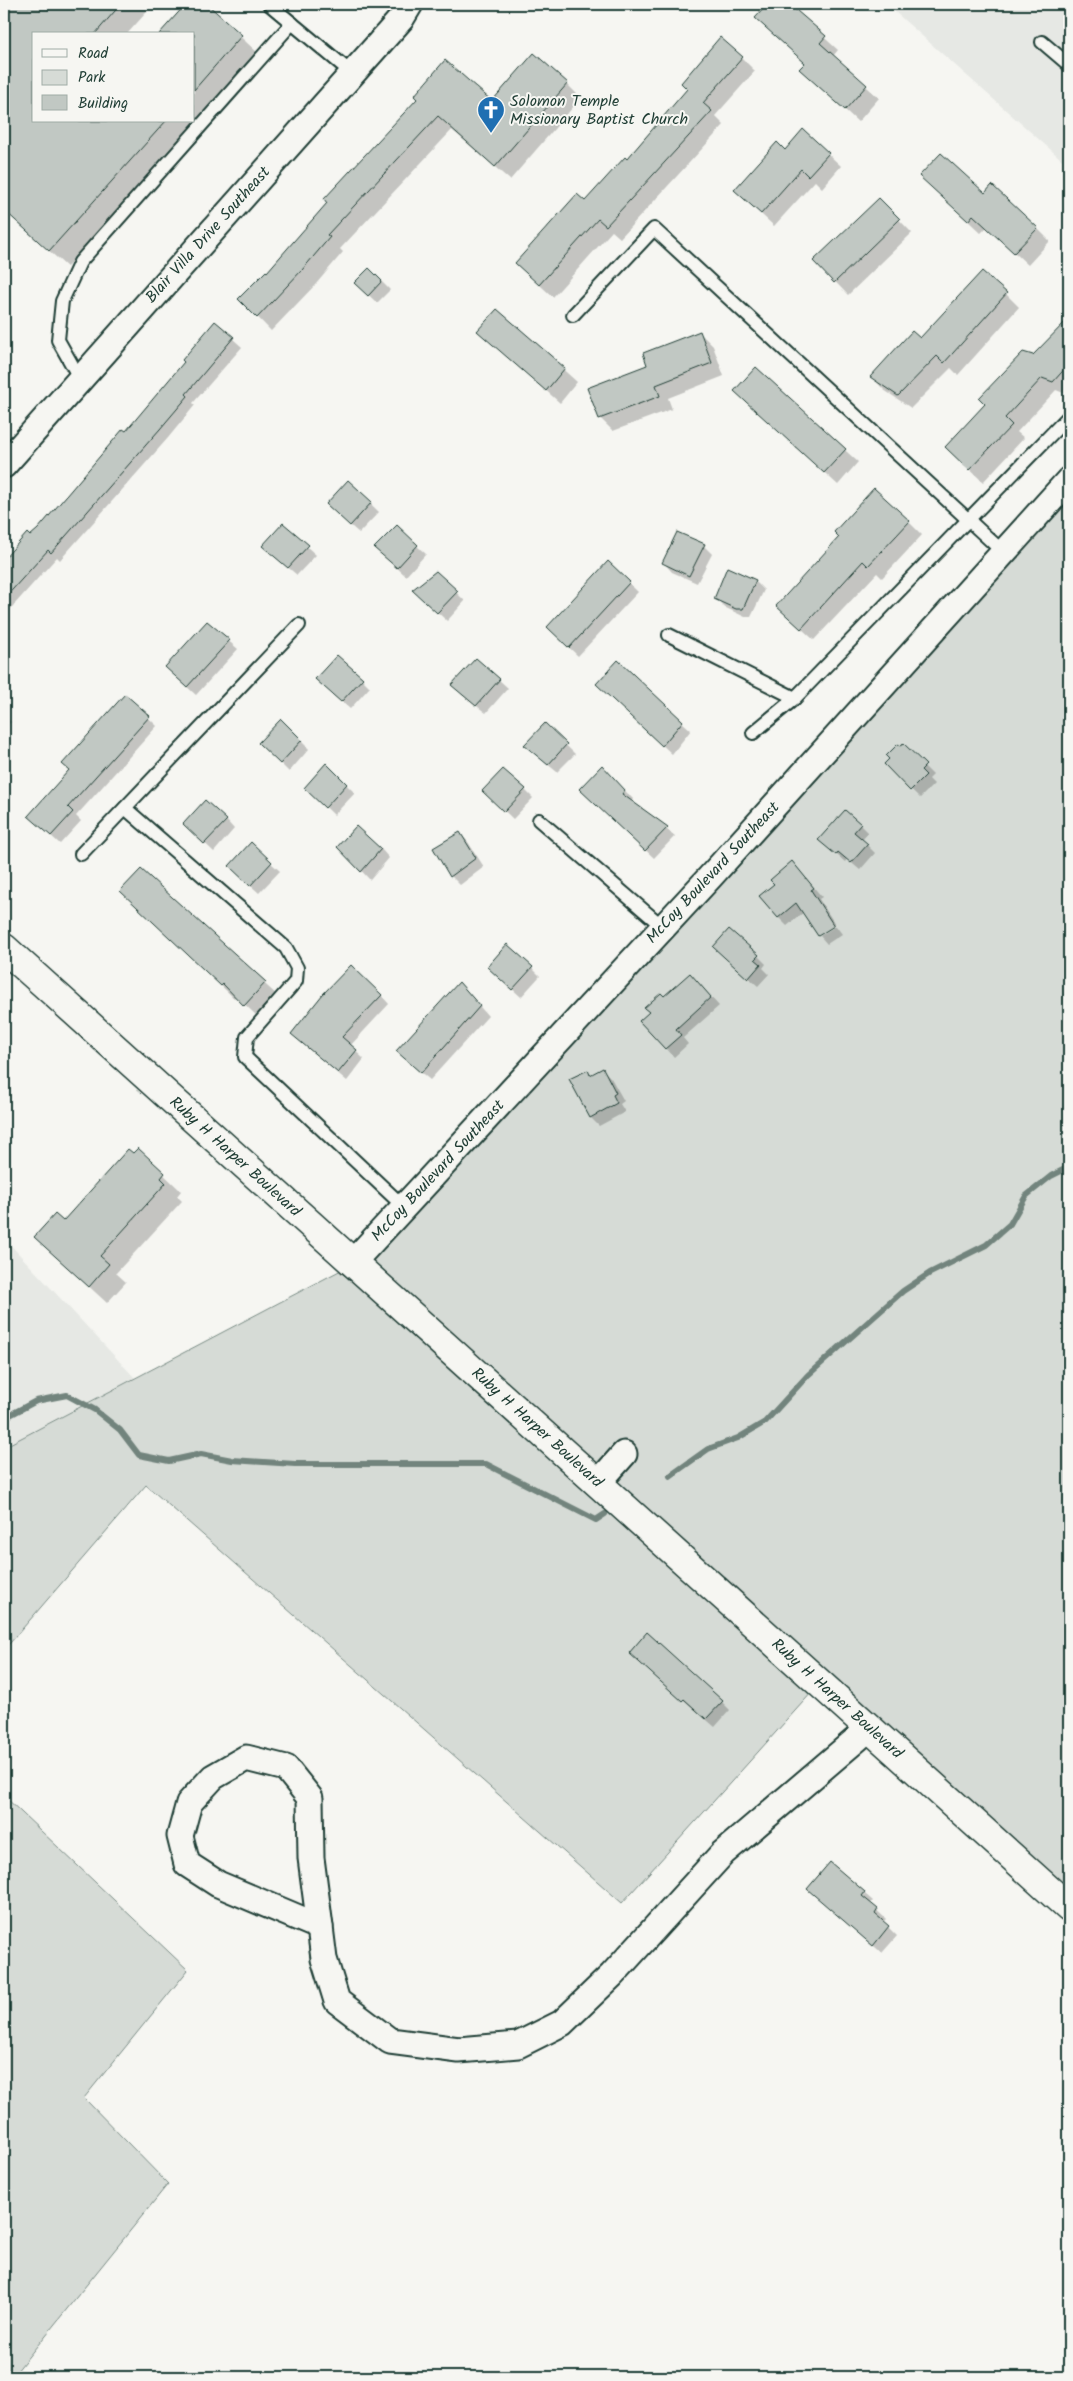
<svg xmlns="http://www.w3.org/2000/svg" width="1073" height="2381" font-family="Kalam,sans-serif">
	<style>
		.built { fill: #e6e8e4 }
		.green { fill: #d6dbd6; stroke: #7a8c85 }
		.shadow { fill: #0003 }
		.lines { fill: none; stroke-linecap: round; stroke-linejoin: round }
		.stream { stroke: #72847d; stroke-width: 6 }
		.building { fill: #c1c8c3; stroke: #1f3d34 }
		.lane-casing { stroke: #1f3d34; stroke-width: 16 }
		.street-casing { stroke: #1f3d34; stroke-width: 29 }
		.secondary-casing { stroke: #1f3d34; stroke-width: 31 }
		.lane { stroke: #f6f6f2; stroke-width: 12 }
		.street { stroke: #f6f6f2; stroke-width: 25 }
		.secondary { stroke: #f6f6f2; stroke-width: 28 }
		.labels { text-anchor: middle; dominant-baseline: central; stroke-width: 4; stroke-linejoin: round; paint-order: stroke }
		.poi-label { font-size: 16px; fill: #1f3d34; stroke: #f6f6f2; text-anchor: start }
		.street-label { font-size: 16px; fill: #1f3d34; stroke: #f6f6f2 }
	</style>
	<rect width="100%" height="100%" fill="#f6f6f2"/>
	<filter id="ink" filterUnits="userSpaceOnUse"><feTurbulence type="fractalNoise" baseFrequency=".02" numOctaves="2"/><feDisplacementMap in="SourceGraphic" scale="10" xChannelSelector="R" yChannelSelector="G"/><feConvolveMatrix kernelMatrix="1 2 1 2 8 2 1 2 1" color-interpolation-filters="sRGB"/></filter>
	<g filter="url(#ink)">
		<g class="built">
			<polygon points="886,4 1069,4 1069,166"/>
			<polygon points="4,1238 135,1378 4,1447"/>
		</g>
		<g class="green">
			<polygon points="1069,490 1069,1915 822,1681 622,1903 146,1485 4,1650 4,1447 345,1268"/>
			<polygon points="4,1796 188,1970 84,2098 168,2184 12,2377 4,2377"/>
		</g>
		<g class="shadow">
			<polygon points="4,4 154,4 127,34 34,34 34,121 194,121 194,34 161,34 188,4 205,4 258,53 67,267 4,210"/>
			<polygon points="769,4 787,4 838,50 833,56 879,98 858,122 801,69 806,64 756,18"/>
			<polygon points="742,58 755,71 715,116 724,125 620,238 612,231 553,297 530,276 585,203 627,160"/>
			<polygon points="567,84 581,98 510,180 452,130 340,249 343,252 316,284 271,331 240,299 267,274 419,99 492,103"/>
			<polygon points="785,151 828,154 841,166 822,188 815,181 774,226 735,190"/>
			<polygon points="934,189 985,195 1037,228 1050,241 1028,265 987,227 981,233"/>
			<polygon points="879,199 912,233 848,295 815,261"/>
			<polygon points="369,269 390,290 377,303 356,283"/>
			<polygon points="1006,294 1019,307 958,375 951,368 911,408 884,390 872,377 920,340"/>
			<polygon points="497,310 577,382 560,403 479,331"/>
			<polygon points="1069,320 1069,391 1066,394 1056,390 1017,432 1024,438 983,482 960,460 1034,357"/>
			<polygon points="215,323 242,347 193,403 195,405 168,438 60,560 57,557 4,616 4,560 27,535 30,538 126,433 186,362"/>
			<polygon points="700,333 713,346 724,376 668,398 672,409 613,431 600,418 649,365"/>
			<polygon points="756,369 858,462 838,485 749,404"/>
			<polygon points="348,482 379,512 359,533 336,513"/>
			<polygon points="909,522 922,535 882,578 877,573 814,640 790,618"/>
			<polygon points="283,525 316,555 297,575 272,554"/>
			<polygon points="417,546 426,554 406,576 384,556"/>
			<polygon points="704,546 712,554 697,583 672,572 664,563"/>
			<polygon points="608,563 638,592 578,656 557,636"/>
			<polygon points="436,573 465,601 447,621 422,598"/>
			<polygon points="755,581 764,590 751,617 745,617 724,607 716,598"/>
			<polygon points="207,623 238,649 196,695 175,676"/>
			<polygon points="476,659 508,688 486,713 461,694"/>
			<polygon points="362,679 370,687 350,709 325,687"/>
			<polygon points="606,693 682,722 691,730 672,754"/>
			<polygon points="125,695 157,726 76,816 81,821 60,844 38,824 70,770"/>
			<polygon points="4,715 11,722 4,729"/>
			<polygon points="281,721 309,749 289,772 260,743"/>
			<polygon points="545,725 575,754 557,772 535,754"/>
			<polygon points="903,745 933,775 929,779 934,784 920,798 885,764"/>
			<polygon points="326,765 355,793 334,815 306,788"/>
			<polygon points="602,767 633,799 631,802 675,836 654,858 589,797"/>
			<polygon points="525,790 533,798 513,819 492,799"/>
			<polygon points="226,820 234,829 214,852 193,832"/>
			<polygon points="860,825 868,833 862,840 875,853 860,870 847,859 845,862 829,848"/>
			<polygon points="460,833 468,842 484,867 460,885 451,876 435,849"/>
			<polygon points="339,847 381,849 389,858 370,880"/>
			<polygon points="271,863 280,871 259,893 239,875"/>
			<polygon points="141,871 278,996 258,1017 236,996 234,998 135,904"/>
			<polygon points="800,871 822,897 819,899 835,924 819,934 804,912 787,926 779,918 775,884"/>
			<polygon points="836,926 842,934 827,944 820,936"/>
			<polygon points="714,947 758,956 766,964 763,968 769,974 758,986"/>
			<polygon points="532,968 540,976 521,997 497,975"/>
			<polygon points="698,983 719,1006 683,1038 688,1044 674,1057 666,1048 664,998"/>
			<polygon points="467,992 488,1016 430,1080 406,1060"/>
			<polygon points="381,995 389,1004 350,1046 364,1059 347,1081 292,1034"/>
			<polygon points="603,1070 611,1078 624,1101 620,1104 625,1112 599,1126 591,1118 571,1080 587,1071 592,1076"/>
			<polygon points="138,1150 181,1191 177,1196 182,1201 116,1273 126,1282 107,1303 35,1237 63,1223"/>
			<polygon points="639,1661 722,1702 730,1710 715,1727"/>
			<polygon points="830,1864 873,1901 870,1904 886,1919 883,1922 897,1936 882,1953 817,1897"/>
		</g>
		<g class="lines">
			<g class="stream">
				<polyline points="4,1421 8,1416 36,1401 67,1395 95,1410 120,1430 139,1455 169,1461 201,1454 232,1460 295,1464 486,1464 596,1520 605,1514"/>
				<polyline points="670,1476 708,1449 738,1438 765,1422 808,1375 903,1291 930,1273 986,1245 1010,1224 1026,1196 1051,1176 1069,1167"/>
			</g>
		</g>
		<g class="building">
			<polygon points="4,4 121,4 95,34 34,34 34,121 166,121 49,251 4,210"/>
			<polygon points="186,4 207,4 242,35 194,90 194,34 159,34"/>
			<polygon points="768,4 789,4 826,36 820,43 867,85 845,110 799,69 805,63 755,18"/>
			<polygon points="720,37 743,57 703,103 712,111 606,226 598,219 539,285 515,263 577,194 585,201 625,157 627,159 687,89 681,83"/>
			<polygon points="534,53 568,83 495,167 438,116 327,235 330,237 302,270 257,318 238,299 266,271 267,272 327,203 324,199 417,99 414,96 445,60 492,101"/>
			<polygon points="803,129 829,153 808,176 801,169 761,214 734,190 777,142 785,150"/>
			<polygon points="941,153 985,193 992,185 1038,228 1014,253 973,215 968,221 919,176"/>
			<polygon points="879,198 900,219 834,283 813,261"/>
			<polygon points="369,268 382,281 368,296 354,283"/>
			<polygon points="982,271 1007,293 944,363 937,356 898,396 870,377 912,331 920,338"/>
			<polygon points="497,309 565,368 546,391 477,331"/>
			<polygon points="1069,318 1069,364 1053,382 1042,378 1005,418 1012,425 969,470 945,447 985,404 979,398 1023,352 1033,355"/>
			<polygon points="215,321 234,337 186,394 188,396 160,429 51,553 48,550 4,599 4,559 27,533 30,536 38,529 123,429 126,431 184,362 182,360"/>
			<polygon points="700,331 712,363 656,385 660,396 599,419 587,388 647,365 643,353"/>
			<polygon points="756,367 846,449 824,473 734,391"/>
			<polygon points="348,480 372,502 350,526 326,504"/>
			<polygon points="874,488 910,521 868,566 863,561 801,629 776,606 839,537 834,532"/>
			<polygon points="283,523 309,545 288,568 262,546"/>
			<polygon points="397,525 418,545 397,568 374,548"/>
			<polygon points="677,532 705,544 689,576 662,563"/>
			<polygon points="608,561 630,582 569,648 547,627"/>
			<polygon points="727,567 756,580 743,609 736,609 714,599"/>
			<polygon points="436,571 458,591 437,613 412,590"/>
			<polygon points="207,621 230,640 187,687 165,667"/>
			<polygon points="337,655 363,678 341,702 315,679"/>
			<polygon points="476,658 500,679 476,706 451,685"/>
			<polygon points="618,660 683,721 662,746 596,684"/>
			<polygon points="125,694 150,716 68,807 73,812 51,836 28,816 69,770 62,764"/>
			<polygon points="281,719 302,740 280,764 258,743"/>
			<polygon points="545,723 567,744 548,765 524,745"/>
			<polygon points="903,743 926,765 921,770 926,775 910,791 884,764 889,759 886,756 898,744 901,746"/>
			<polygon points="326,763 347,784 325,808 304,788"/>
			<polygon points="602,765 625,790 622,794 668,827 645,851 579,789"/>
			<polygon points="503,769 526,789 504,812 482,791"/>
			<polygon points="205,800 227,820 204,844 183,824"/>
			<polygon points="845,810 861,824 854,832 868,844 851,863 838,852 836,855 818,840"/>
			<polygon points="356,826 381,849 361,872 337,847"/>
			<polygon points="460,832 476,858 450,877 433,848"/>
			<polygon points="251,842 272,862 250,886 229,866"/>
			<polygon points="792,861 814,888 811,890 834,926 818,936 796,903 778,918 759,896 774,884 770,880"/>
			<polygon points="141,869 266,982 244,1006 223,984 221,986 120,891"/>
			<polygon points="729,929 759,955 755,959 761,964 748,979 713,947"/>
			<polygon points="507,944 533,967 512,990 487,967"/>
			<polygon points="351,965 382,995 342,1037 357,1050 338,1073 291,1034 323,994"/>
			<polygon points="690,973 711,997 676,1029 681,1035 665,1049 639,1021 649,1012 644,1008 661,993 664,996"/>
			<polygon points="459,982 480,1006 421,1073 396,1051"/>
			<polygon points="603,1068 616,1093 613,1095 617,1103 590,1118 569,1079 588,1070 590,1075"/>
			<polygon points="138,1148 165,1173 161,1178 166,1183 100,1256 109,1264 89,1287 34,1237 55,1214 63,1221 128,1149 133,1153"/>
			<polygon points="647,1632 723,1701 706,1719 684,1699 682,1701 629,1653"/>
			<polygon points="830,1862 865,1892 862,1896 878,1909 875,1914 889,1926 873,1946 807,1889"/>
		</g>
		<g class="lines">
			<defs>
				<g id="lane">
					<polyline points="269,4 353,74"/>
					<polyline points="1042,42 1069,65"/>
					<polyline points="573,315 654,229 1003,552"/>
					<polyline points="80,379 58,340 62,301 80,262 292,23"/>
					<polyline points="669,635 795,698"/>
					<polyline points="753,733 795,698 1069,416"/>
					<polyline points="125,808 286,948 297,968 296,981 247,1037 245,1057 404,1207"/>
					<polyline points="539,820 663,927"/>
					<polyline points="81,854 299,625"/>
				</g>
				<g id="street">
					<polyline points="4,465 401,19 410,4"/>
					<polyline points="352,1263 710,877 1069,480"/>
					<polyline points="598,1483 624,1454"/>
					<polygon points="246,1758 286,1768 310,1798 311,1858 320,1927 218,1884 187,1864 180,1836 189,1803 213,1777"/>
					<polyline points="320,1927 324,1959 337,2001 390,2041 459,2050 518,2045 562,2023 612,1975 723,1853 858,1738 865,1725"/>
				</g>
				<polyline id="secondary" points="4,948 1069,1908"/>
			</defs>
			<use href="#lane" class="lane-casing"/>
			<use href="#street" class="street-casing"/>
			<use href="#secondary" class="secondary-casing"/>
			<use href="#lane" class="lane"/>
			<use href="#street" class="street"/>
			<use href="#secondary" class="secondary"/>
		</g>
	</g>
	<defs>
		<symbol id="church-pin" viewBox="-11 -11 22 30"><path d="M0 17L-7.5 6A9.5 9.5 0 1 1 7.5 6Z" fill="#1f6fb2" stroke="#f6f6f2"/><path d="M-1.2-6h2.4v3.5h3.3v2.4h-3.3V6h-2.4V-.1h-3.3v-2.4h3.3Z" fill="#fff"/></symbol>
	</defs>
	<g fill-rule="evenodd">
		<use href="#church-pin" x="475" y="94" width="32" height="43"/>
	</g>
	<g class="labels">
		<g class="poi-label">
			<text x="510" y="101">Solomon Temple<tspan x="510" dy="18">Missionary Baptist Church</tspan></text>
		</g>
		<g class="street-label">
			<text transform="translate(208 235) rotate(-48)">Blair Villa Drive Southeast</text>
			<text transform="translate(713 873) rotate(-47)">McCoy Boulevard Southeast</text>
			<text transform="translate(235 1157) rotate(42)">Ruby H Harper Boulevard</text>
			<text transform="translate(438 1171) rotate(-47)">McCoy Boulevard Southeast</text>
			<text transform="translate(537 1428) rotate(42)">Ruby H Harper Boulevard</text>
			<text transform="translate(837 1699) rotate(42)">Ruby H Harper Boulevard</text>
		</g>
	</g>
	<rect width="1073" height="2381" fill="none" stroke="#f6f6f2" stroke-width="20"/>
	<rect x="10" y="10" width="1053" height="2361" fill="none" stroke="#1f3d34" stroke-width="2" filter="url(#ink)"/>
	<rect x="32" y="32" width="162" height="90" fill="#f6f6f2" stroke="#a0aca6"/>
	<rect x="42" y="49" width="25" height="8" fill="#f6f6f2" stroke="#a0aca6"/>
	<text x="78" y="58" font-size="15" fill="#1f3d34">Road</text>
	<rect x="42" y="70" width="25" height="15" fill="#d6dbd6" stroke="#a0aca6"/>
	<text x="78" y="82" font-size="15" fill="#1f3d34">Park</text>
	<rect x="42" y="95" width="25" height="15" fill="#c1c8c3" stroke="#a0aca6"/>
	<text x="78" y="108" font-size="15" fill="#1f3d34">Building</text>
</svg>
